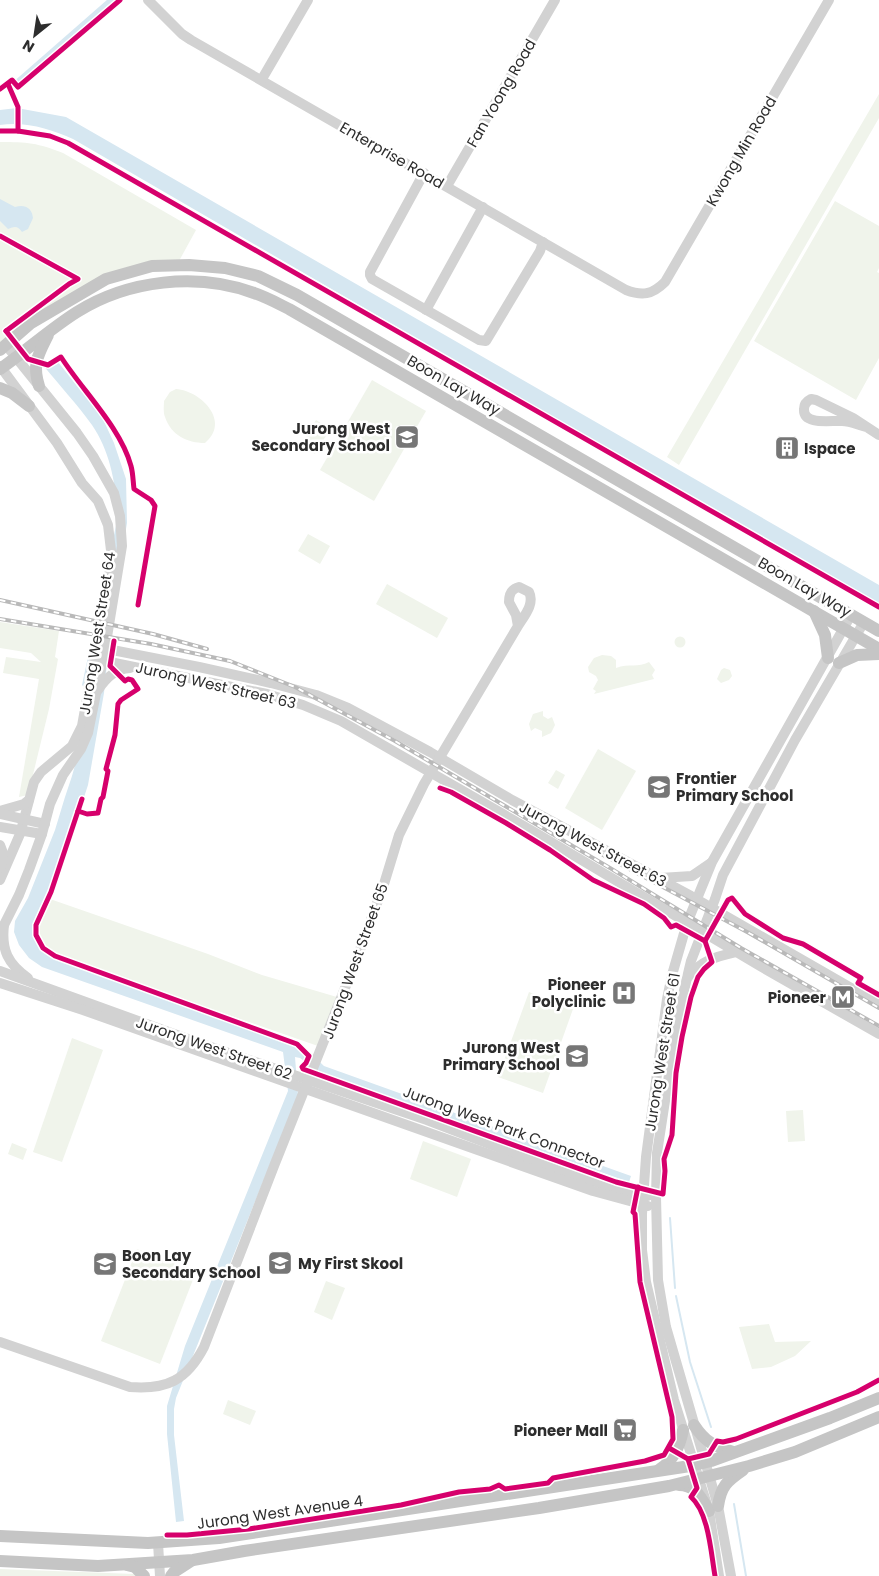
<svg xmlns="http://www.w3.org/2000/svg" width="879" height="1576" font-family="Poppins,sans-serif">
	<style>
		.green { fill: #f0f4eb }
		.water { fill: #d6e7f1 }
		.lines { fill: none; stroke-linecap: round; stroke-linejoin: round }
		.stream { stroke: #d6e7f1; stroke-width: 2 }
		.canal { stroke: #d6e7f1; stroke-width: 8 }
		.minor { stroke: #d2d2d2; stroke-width: 10 }
		.major { stroke: #c5c5c5; stroke-width: 12 }
		.rail-casing { stroke: #b9b9b9; stroke-width: 4 }
		.rail { stroke: #fff; stroke-width: 2; stroke-dasharray: 5.5; stroke-linecap: butt }
		.cycleway-casing { stroke: #fff; stroke-width: 8 }
		.cycleway { stroke: #d6006c; stroke-width: 5 }
		.labels { text-anchor: middle; dominant-baseline: central; stroke-width: 5; stroke-linejoin: round; paint-order: stroke }
		.street-label { font-size: 15px; fill: #2d2d2d; stroke: #fff }
		.poi-label { font-size: 15px; font-weight: bold; fill: #2d2d2d; stroke: #fff; text-anchor: end }
	</style>
	<rect width="100%" height="100%" fill="#fff"/>
	<g class="green">
		<polygon points="879,94 879,118 679,465 667,457"/>
		<path d="M0,142c27,0 38,1 63,11l133,77 -17,31 -29,1 -150,81z"/>
		<polygon points="835,201 879,226 879,268 877,272 879,273 879,358 856,400 754,341"/>
		<polygon points="372,380 426,411 374,501 320,470"/>
		<path d="M176,389c26,2 55,33 29,54 -18,0 -34,-8 -40,-26 -2,-5 -1,-12 -1,-16l6,-9z"/>
		<polygon points="316,420 330,429 315,454 301,445"/>
		<polygon points="308,534 330,546 320,564 298,551"/>
		<polygon points="387,584 448,618 437,638 376,604"/>
		<polygon points="0,622 59,631 55,657 58,659 49,709 28,795 19,797 39,679 3,673 6,657 41,662 31,653 0,648"/>
		<circle cx="680" cy="642" r="5.5"/>
		<path d="M602,655l9,1 5,4v8c13,-5 22,0 33,-6l6,8 -3,5 2,4 -60,15 2,-3 -3,-2 5,-9 -2,-4 -7,-4 -1,-5 6,-9z"/>
		<polygon points="724,668 730,670 732,676 729,680 721,683 717,679 721,670"/>
		<polygon points="543,711 543,716 548,719 552,717 555,725 551,733 542,737 542,731 535,728 531,731 529,724 533,714"/>
		<polygon points="598,749 636,771 602,830 565,808"/>
		<polygon points="556,770 565,775 558,789 548,783"/>
		<polygon points="50,899 208,954 262,975 337,997 318,1046 50,953 44,948 37,934 43,912"/>
		<polygon points="529,992 573,1009 543,1093 498,1077"/>
		<polygon points="72,1038 103,1050 62,1162 33,1152"/>
		<polygon points="803,1110 805,1141 788,1142 786,1111"/>
		<polygon points="423,1141 471,1159 457,1197 410,1179"/>
		<polygon points="12,1143 27,1149 23,1160 8,1154"/>
		<polygon points="137,1249 196,1272 160,1364 101,1341"/>
		<polygon points="326,1281 345,1288 332,1320 314,1312"/>
		<polygon points="769,1324 775,1342 811,1341 795,1356 771,1367 752,1369 739,1327"/>
		<polygon points="228,1400 256,1411 250,1425 223,1414"/>
		<polygon points="0,1569 135,1574 136,1576 0,1576"/>
	</g>
	<g class="water">
		<path d="M17,108l49,9 813,468v19l-84,-46 -722,-419c-22,-10 -48,-18 -73,-14v-15z"/>
		<path d="M0,199l15,8c10,-3 17,1 18,11l-5,11 -6,3c-4,-6 -7,-6 -14,-3l-8,-8z"/>
		<path d="M54,357l48,60 12,26 12,36 1,44 -15,91 -8,79 -16,92 -24,73 -27,59c-5,18 2,33 18,41l244,84 25,24 307,110 -2,6 -306,-108 -23,-16 -5,-1 3,38 -122,303 -2,11v26l10,86 -8,1 -9,-88v-28l18,-60 103,-255 -5,-39 -241,-85 -13,-9 -10,-13 -5,-13 1,-11 13,-23 27,-68 10,-33 7,-21 5,-18 10,-68 -5,-5 35,-164c0,-33 -6,-68 -25,-96 -15,-21 -33,-40 -49,-60z"/>
	</g>
	<g class="lines">
		<g class="stream">
			<polyline points="670,1218 675,1288"/>
			<polyline points="676,1296 690,1362 711,1427"/>
			<polyline points="734,1504 746,1576"/>
		</g>
		<polyline class="canal" points="17,84 113,0"/>
		<g class="minor">
			<path d="M148,0l34,34 9,6 435,250c16,6 26,5 39,-8l164,-282"/>
			<polyline points="262,79 308,0"/>
			<polyline points="424,173 370,272 370,275 372,279 479,340 486,341 540,251 543,242"/>
			<polyline points="447,186 555,0"/>
			<polyline points="426,310 483,207"/>
			<polyline points="0,366 57,443 82,483 98,501 108,525 112,559 82,726 72,746 41,772 34,782 20,834 0,880"/>
			<path d="M866,427c-8,-2 -16,-6 -24,-6 -10,-1 -39,5 -38,-12 0,-5 3,-8 7,-10l5,1 37,18 26,17"/>
			<polyline points="97,647 199,667 271,683 316,695 348,708 430,752 512,800 691,896 879,1004"/>
			<polyline points="95,659 267,694 303,705 341,721 536,833 760,966 879,1034"/>
			<path d="M98,690c8,-12 17,-21 32,-22"/>
			<polyline points="0,811 24,804 29,800"/>
			<polyline points="0,814 45,824"/>
			<polyline points="0,827 42,834"/>
			<polyline points="0,845 3,853 1,868"/>
			<polyline points="660,878 692,876 711,863"/>
			<path d="M4,925c-3,25 4,39 24,53"/>
			<polyline points="0,933 19,895 29,870 42,834 50,804 63,775 81,749 88,733 105,649 122,546 120,516 114,493 93,456 77,433 6,345"/>
			<polyline points="0,971 199,1043 427,1120 557,1170 637,1195 648,1196"/>
			<path d="M688,977c14,-17 27,-20 48,-25"/>
			<polyline points="0,983 83,1010 593,1191 648,1206"/>
			<path d="M0,1342l130,45c37,3 57,-7 74,-40l70,-181 83,-208 27,-74 15,-49 25,-51 94,-158c6,-10 17,-22 11,-34l-10,-5c-8,2 -10,7 -10,15l7,13 2,11"/>
			<polyline points="158,1543 160,1576"/>
			<polyline points="719,1576 709,1511 674,1400 646,1282 642,1250 642,1214 646,1157 667,999 672,975 687,923 712,862 851,615"/>
			<polyline points="731,1576 718,1506 666,1327 658,1280 656,1197 657,1153 678,1016 691,961 715,899 723,875 795,740 864,622"/>
		</g>
		<g class="major">
			<polyline points="0,350 31,323 106,279 152,266 189,265 225,268 258,276 297,295 879,631"/>
			<path d="M0,369c26,-18 50,-40 77,-57 51,-32 120,-40 177,-19 12,4 23,10 35,16l590,340"/>
			<path d="M39,386c-7,-22 -1,-31 9,-51"/>
			<polyline points="0,388 12,393 29,406"/>
			<polyline points="814,611 825,635 828,658"/>
			<polyline points="839,663 857,655 879,654"/>
			<path d="M694,1425c11,17 20,21 39,27"/>
			<path d="M660,1469c14,-9 20,-23 23,-39"/>
			<path d="M679,1485c17,0 22,13 30,26"/>
			<path d="M718,1506c3,-20 9,-25 25,-36"/>
			<polyline points="0,1536 148,1543 219,1538 690,1466 711,1461 830,1418 879,1398"/>
			<polyline points="0,1561 98,1566 193,1560 244,1551 539,1508 669,1486 749,1466 795,1452 879,1417"/>
			<polyline points="127,1565 135,1567 144,1576"/>
			<polyline points="171,1576 174,1572 191,1561"/>
		</g>
		<defs>
			<g id="rail">
				<polyline points="0,600 153,634 207,649"/>
				<polyline points="0,619 151,644 230,661 295,687 395,741 610,868 741,948 879,1026"/>
				<polyline points="603,855 749,933 879,1008"/>
			</g>
		</defs>
		<use href="#rail" class="rail-casing"/>
		<use href="#rail" class="rail"/>
		<defs>
			<g id="cycleway">
				<polyline points="0,89 12,80 18,87 120,0"/>
				<polyline points="0,131 18,131 18,107 8,84"/>
				<polyline points="18,131 50,136 68,143 879,607"/>
				<polyline points="0,236 78,279 69,284 6,331"/>
				<path d="M6,331l22,28 20,6 13,-8c21,33 60,71 70,109 2,7 2,15 3,23l17,11 4,6 -17,99"/>
				<polyline points="440,788 451,792 506,823 550,850 593,880 644,904 664,918 671,927 676,925 705,941"/>
				<polyline points="82,799 51,892 36,925 36,935 43,948 55,956 297,1044 309,1056 306,1063 302,1067 303,1069 616,1182 663,1194 665,1171 664,1159 672,1135 676,1073 682,1037 691,997 698,977 704,969 712,962 705,941 728,900 732,898 745,914 783,938 803,944 861,978 858,983 879,995"/>
				<polyline points="78,811 87,814 98,813 101,799 103,797 108,771 106,769 115,735 118,704 121,700 138,689 132,680 128,679 125,681 110,666 114,641"/>
				<path d="M669,1448l19,11 9,29 -6,9c18,16 20,57 24,79"/>
				<polyline points="688,1459 709,1454 717,1441 723,1442 736,1439 857,1392 879,1380"/>
				<polyline points="167,1535 187,1535 249,1529 401,1505 459,1492 490,1489 499,1485 505,1489 548,1483 553,1478 645,1461 664,1455 673,1439 672,1417 640,1282 635,1214 633,1212 638,1187"/>
			</g>
		</defs>
		<use href="#cycleway" class="cycleway-casing"/>
		<use href="#cycleway" class="cycleway"/>
	</g>
	<defs>
		<symbol id="school-square" viewBox="-11 -11 22 22"><rect x="-9" y="-9" width="18" height="18" rx="4" fill="#767676" stroke="#fff"/><path d="M0-5L7-2L0 1L-7-2ZM-4 1L0 2.5L4 1V4Q0 6-4 4Z" fill="#fff"/></symbol>
		<symbol id="building-square" viewBox="-11 -11 22 22"><rect x="-9" y="-9" width="18" height="18" rx="4" fill="#767676" stroke="#fff"/><path d="M-4-6H4V6H1V3H-1V6H-4ZM-2.5-4.3h1.7v1.8h-1.7ZM.8-4.3h1.7v1.8H.8ZM-2.5-1h1.7V.8h-1.7ZM.8-1h1.7V.8H.8Z" fill="#fff"/></symbol>
		<symbol id="hospital-square" viewBox="-11 -11 22 22"><rect x="-9" y="-9" width="18" height="18" rx="4" fill="#767676" stroke="#fff"/><path d="M-5-5h3v3.5h4V-5h3V5h-3V1.5h-4V5h-3Z" fill="#fff"/></symbol>
		<symbol id="metro-square" viewBox="-11 -11 22 22"><rect x="-9" y="-9" width="18" height="18" rx="4" fill="#767676" stroke="#fff"/><path d="M-5.5 5V-5H-3L0 0L3-5H5.5V5H3V-.5L0 4L-3-.5V5Z" fill="#fff"/></symbol>
		<symbol id="supermarket-square" viewBox="-11 -11 22 22"><rect x="-9" y="-9" width="18" height="18" rx="4" fill="#767676" stroke="#fff"/><path d="M-6-5.5h2.5l.6 2H6L4.5 2H-2.5L-4.4-4H-6ZM-1.5 3.2a1.3 1.3 0 1 0 .1 0ZM3 3.2a1.3 1.3 0 1 0 .1 0Z" fill="#fff"/></symbol>
	</defs>
	<g fill-rule="evenodd">
		<use href="#school-square" x="393" y="423" width="28" height="28"/>
		<use href="#building-square" x="773" y="434" width="28" height="28"/>
		<use href="#school-square" x="645" y="773" width="28" height="28"/>
		<use href="#hospital-square" x="610" y="979" width="28" height="28"/>
		<use href="#metro-square" x="829" y="983" width="28" height="28"/>
		<use href="#school-square" x="563" y="1042" width="28" height="28"/>
		<use href="#school-square" x="266" y="1249" width="28" height="28"/>
		<use href="#school-square" x="91" y="1250" width="28" height="28"/>
		<use href="#supermarket-square" x="611" y="1416" width="28" height="28"/>
	</g>
	<g class="labels">
		<g class="street-label">
			<text transform="translate(501 93) rotate(-60)">Fan Yoong Road</text>
			<text transform="translate(741 151) rotate(-60)">Kwong Min Road</text>
			<text transform="translate(392 155) rotate(30)">Enterprise Road</text>
			<text transform="translate(454 385) rotate(30)">Boon Lay Way</text>
			<text transform="translate(805 587) rotate(30)">Boon Lay Way</text>
			<text transform="translate(97 633) rotate(-81)">Jurong West Street 64</text>
			<text transform="translate(216 685) rotate(13)">Jurong West Street 63</text>
			<text transform="translate(593 844) rotate(28)">Jurong West Street 63</text>
			<text transform="translate(355 961) rotate(-70)">Jurong West Street 65</text>
			<text transform="translate(214 1048) rotate(19)">Jurong West Street 62</text>
			<text transform="translate(662 1052) rotate(-81)">Jurong West Street 61</text>
			<text transform="translate(504 1127) rotate(20)">Jurong West Park Connector</text>
			<text transform="translate(280 1512) rotate(-8)">Jurong West Avenue 4</text>
		</g>
		<g class="poi-label">
			<text x="390" y="428">Jurong West<tspan x="390" dy="17">Secondary School</tspan></text>
			<text x="804" y="448" text-anchor="start">Ispace</text>
			<text x="676" y="778" text-anchor="start">Frontier<tspan x="676" dy="17">Primary School</tspan></text>
			<text x="606" y="984">Pioneer<tspan x="606" dy="17">Polyclinic</tspan></text>
			<text x="826" y="997">Pioneer</text>
			<text x="560" y="1047">Jurong West<tspan x="560" dy="17">Primary School</tspan></text>
			<text x="122" y="1255" text-anchor="start">Boon Lay<tspan x="122" dy="17">Secondary School</tspan></text>
			<text x="298" y="1263" text-anchor="start">My First Skool</text>
			<text x="608" y="1430">Pioneer Mall</text>
		</g>
	</g>
	<g transform="translate(35 35) rotate(210)" stroke="#ffffff" stroke-width="4" paint-order="stroke">
	<path d="M0-4L9 19L0 12L-9 19Z" fill="#2d2d2d"/>
	<text y="-8" font-size="14" font-weight="bold" text-anchor="middle" fill="#2d2d2d">N</text>
	</g>
</svg>
